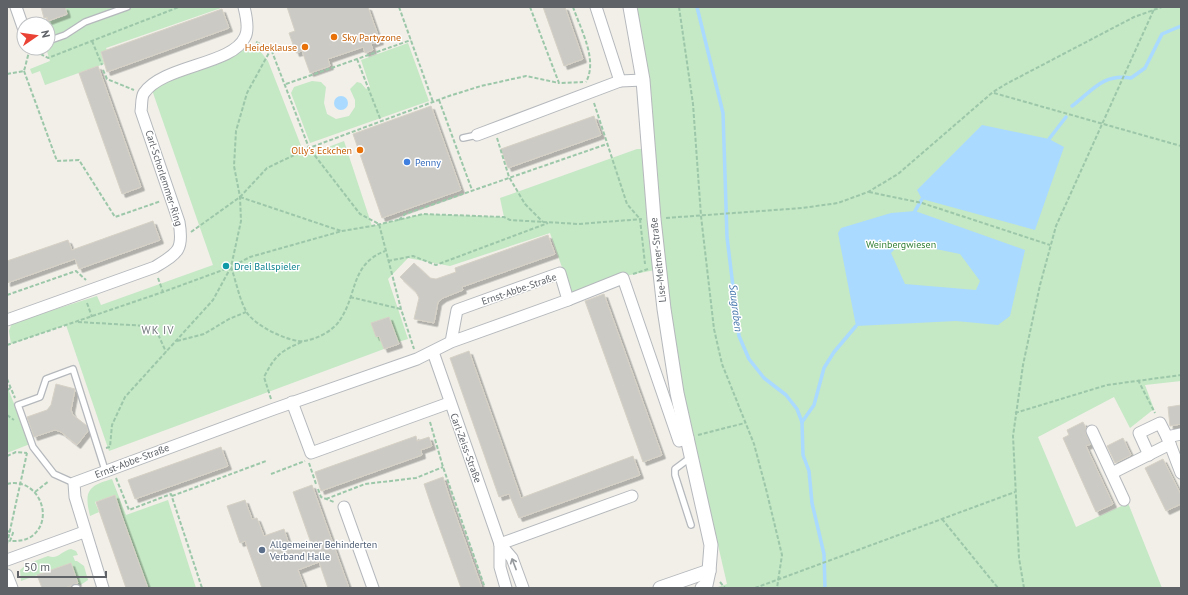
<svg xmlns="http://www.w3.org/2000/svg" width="1188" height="595" font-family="'PT Sans',sans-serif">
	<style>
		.green { fill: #c5e8c5 }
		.water { fill: #aadaff; fill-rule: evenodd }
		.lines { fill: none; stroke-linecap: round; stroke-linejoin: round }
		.stream { stroke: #aadaff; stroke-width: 3.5 }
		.building { fill: #cccac5; stroke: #d6d1c6; filter: url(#shadow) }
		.service-casing { stroke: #b5b8bc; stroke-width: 8 }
		.minor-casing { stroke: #b5b8bc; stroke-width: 13 }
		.tertiary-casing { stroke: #b5b8bc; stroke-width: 15 }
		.path { stroke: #9cc7a9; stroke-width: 2; stroke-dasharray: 4 2; stroke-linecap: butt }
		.service { stroke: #fff; stroke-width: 5.5 }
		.minor { stroke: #fff; stroke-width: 11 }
		.tertiary { stroke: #fff; stroke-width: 13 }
		.oneway { stroke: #979a9d }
		.food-dot { fill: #e8710a; stroke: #fff; stroke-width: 1.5 }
		.shop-dot { fill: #3f7fe0; stroke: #fff; stroke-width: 1.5 }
		.culture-dot { fill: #0f9aa8; stroke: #fff; stroke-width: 1.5 }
		.service-dot { fill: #5c6f8a; stroke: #fff; stroke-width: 1.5 }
		.labels { text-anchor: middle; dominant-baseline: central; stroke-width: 3; stroke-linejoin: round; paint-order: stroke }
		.food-label { font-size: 10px; fill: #c56008; stroke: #fff; text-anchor: end }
		.shop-label { font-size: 10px; fill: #366cbe; stroke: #fff; text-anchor: start }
		.street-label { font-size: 10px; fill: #5f6368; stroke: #fff }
		.park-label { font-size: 10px; fill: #348238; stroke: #fff }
		.culture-label { font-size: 10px; fill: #0d838f; stroke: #fff; text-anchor: start }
		.service-label { font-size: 10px; fill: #4e5e75; stroke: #fff; text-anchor: start }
		.water-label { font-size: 11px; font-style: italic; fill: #4174aa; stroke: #fff }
		.neighbourhood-label { font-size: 11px; letter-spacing: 1px; fill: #70757a; stroke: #fff }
	</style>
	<defs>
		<filter id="shadow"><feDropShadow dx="3.5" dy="3.5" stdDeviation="0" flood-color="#0004"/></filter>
	</defs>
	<rect width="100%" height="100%" fill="#f1efe8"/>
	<g class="green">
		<polygon points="65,7 221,7 221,8 106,48 107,50 101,53 104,64 45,85 40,71 32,74 30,69 50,61 46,48 48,48 48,24 42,24 68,15"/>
		<polygon points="637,7 1181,7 1181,381 1145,385 1154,409 1130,428 1114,397 1038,437 1076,527 1128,503 1162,588 715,588 727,584 686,406 672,330 661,223 651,91"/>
		<polygon points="408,43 429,101 310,143 291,93 294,87 312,81 321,82 326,87 324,103 327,114 336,119 349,116 355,107 355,100 350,89 357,82 361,83 366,89 370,87 361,60"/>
		<polygon points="249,48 260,51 268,61 305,156 344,141 372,226 423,214 504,217 500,198 637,149 646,149 660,269 625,276 572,296 550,233 450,266 408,258 388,279 408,339 398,342 389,317 372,323 379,336 384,349 109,451 66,325 11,344 9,331 12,323 97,296 101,305 213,265 152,90 162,81"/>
		<polygon points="7,386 30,444 7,453"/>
		<path d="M112,479l14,36 42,-15 28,88h-48l-33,-93 -20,7 4,10 -9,4c-6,-25 -2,-30 22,-37z"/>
		<path d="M71,549l5,2 2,4 -5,1 2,5h2l7,5 4,14 -9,6 -8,-23 -50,18 -1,-11 7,-6 21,-8c10,4 13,-5 23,-7z"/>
	</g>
	<g class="water">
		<circle cx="341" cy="103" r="7"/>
		<polygon points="982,125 1049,139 1064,147 1035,230 922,199 917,190"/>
		<path d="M915,211l110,39 -15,66 -12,9 -42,-4 -100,5 -18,-93 3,-5 50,-15zM902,242l58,12 20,27 -4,9 -71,-6 -14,-31z"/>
	</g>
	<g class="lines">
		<g class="stream">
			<polyline points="697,7 723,113 727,237 739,336 749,359 764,378 786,395 797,409 802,422 803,455 809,471 812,503 824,554 825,588"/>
			<path d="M1072,106c20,-15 31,-33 59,-28l14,-10 17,-34 19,-8"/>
			<polyline points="1049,139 1066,117"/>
			<polyline points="915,211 922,199"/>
			<polyline points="802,422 814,405 824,368 834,352 856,326"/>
		</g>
	</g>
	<g class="building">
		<polygon points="41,7 65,7 67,14 48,21 47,17 44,18"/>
		<polygon points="287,7 368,7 380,41 371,44 373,50 365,53 363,47 328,59 330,66 310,73 302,51 296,53 289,33 295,31"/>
		<polygon points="543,7 565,7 583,59 564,66"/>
		<polygon points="222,9 229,28 107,72 101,52"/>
		<polygon points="98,66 141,187 122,194 79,73"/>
		<polygon points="431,106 461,190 382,218 353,134"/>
		<polygon points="594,116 601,135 508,168 501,149"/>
		<polygon points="153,221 160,240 79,269 75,259 7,283 7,261 68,240 72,250"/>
		<polygon points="548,235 555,254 462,287 463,290 443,298 438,302 434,323 414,319 419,298 416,292 400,277 414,263 430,278 436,279 456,272 455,268"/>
		<polygon points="604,294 662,455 643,462 585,301"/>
		<polygon points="389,317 399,344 384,349 379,336 376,337 371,323"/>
		<polygon points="469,351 521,498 633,456 640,475 519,518 509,494 499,497 450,358"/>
		<polygon points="56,384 75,389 71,410 73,415 87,426 88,431 77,445 61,432 55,430 34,437 27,417 47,410 51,405"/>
		<polygon points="1181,405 1181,424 1170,426 1168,407"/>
		<polygon points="1083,422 1086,428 1086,434 1091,444 1086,446 1113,504 1096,512 1063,438 1069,435 1067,430"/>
		<polygon points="416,436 417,441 429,437 432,446 421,450 422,455 321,491 315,472"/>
		<polygon points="1123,438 1131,455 1115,463 1107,446"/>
		<polygon points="221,447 228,466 135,499 128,480"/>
		<polygon points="1163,459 1181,495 1181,504 1166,511 1145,468"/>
		<polygon points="443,477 450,499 482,588 461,588 431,505 424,484"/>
		<polygon points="312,485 349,588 328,588 319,562 298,570 305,588 262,588 245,541 240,543 227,506 245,500 252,519 257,518 264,536 284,529 291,550 311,543 293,492"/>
		<polygon points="115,495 121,514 148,588 126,588 96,502"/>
		<polygon points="71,563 78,583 65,588 42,588 37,575"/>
	</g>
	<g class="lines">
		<defs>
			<g id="service">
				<polyline points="48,41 65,35 85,22 127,7"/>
				<polyline points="463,138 477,135"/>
				<polyline points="74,483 54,474 33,447 18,405 40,397 46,379 73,369 105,470"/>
				<polyline points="691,525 675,475 675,469 691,457"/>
				<polyline points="75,588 77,588"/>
			</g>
			<g id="minor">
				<polyline points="16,7 24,30"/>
				<polyline points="596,7 620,81"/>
				<polyline points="477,135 620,81 643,80"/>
				<polyline points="568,300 623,278 679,441 688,438"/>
				<path d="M7,320l148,-53c23,-14 29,-17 24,-45l-38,-111c1,-5 0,-14 3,-18 19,-28 89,-28 101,-56 4,-7 1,-22 -1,-30"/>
				<polyline points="433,352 500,544 512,558 523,588"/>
				<polyline points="292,402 311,453 449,403"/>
				<polyline points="1092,431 1124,500"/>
				<polyline points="1170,444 1167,437 1181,434"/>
				<polyline points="1149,455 1139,433 1160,423 1167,437"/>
				<polyline points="1112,473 1170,444 1181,473"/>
				<polyline points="344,507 373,588"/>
				<polyline points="500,544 632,496"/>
				<polyline points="500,544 500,567 506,588"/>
				<polyline points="7,560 84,532"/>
				<polyline points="7,575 12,588"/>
				<polyline points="103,588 75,497 74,483 274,409 417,359 451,342 568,300 560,273 457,310 451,342"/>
			</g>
			<g id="tertiary">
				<polyline points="630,7 643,80 654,219 664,309 677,393 711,545 709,571 706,585 702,588"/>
				<polyline points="660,588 709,571"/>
			</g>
		</defs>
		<use href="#service" class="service-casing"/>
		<use href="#minor" class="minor-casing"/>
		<use href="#tertiary" class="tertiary-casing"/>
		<g class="path">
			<polyline points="399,7 433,102"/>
			<polyline points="530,7 559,83 583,82"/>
			<path d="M573,7c8,23 25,53 13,75"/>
			<polyline points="679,7 693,104 701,216 714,329 722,364 754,444 766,489 782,555 777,588"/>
			<polyline points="92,41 102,65"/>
			<polyline points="256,42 271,49 309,148 360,214 379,224 401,309 414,349"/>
			<polyline points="30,48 48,58 179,7"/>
			<polyline points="357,59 381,121"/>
			<polyline points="103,70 107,79 134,90"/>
			<polyline points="24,71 57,161 79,160 115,217 161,201"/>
			<polyline points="7,74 24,71 30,48"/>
			<polyline points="286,84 411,40"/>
			<polyline points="994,93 1181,146"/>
			<polyline points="439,100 472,190"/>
			<polyline points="594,103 627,204 640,219 645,264"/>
			<polyline points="497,138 509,177 525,204 543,222"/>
			<polyline points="869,192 922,203 1050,245"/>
			<polyline points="240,197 341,231"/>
			<polyline points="666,218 802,208 838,203 868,192 898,174 993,92 1006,84 1134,17 1162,7"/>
			<polyline points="399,220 405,214 607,144"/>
			<polyline points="191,232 240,197 267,168 309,148 449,96 481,86 526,76 559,83"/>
			<polyline points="388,261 413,256 436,265 548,223"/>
			<path d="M231,267c5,14 8,31 15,44 6,13 43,32 58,30 13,-2 29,-10 36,-21 18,-27 10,-55 45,-69"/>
			<polyline points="633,274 648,269"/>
			<polyline points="158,278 163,292"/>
			<polyline points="7,295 76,271 86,280"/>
			<polyline points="350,297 401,309"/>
			<polyline points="87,303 92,317"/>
			<polyline points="78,322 148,326 157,332 166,352"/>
			<polyline points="177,341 204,334 229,319 246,312"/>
			<polyline points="7,345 163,292 231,267 250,257 342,231 372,226 423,214 504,217 510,220 579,224 642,219"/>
			<polyline points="7,379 15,398"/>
			<polyline points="1138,380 1155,413"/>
			<polyline points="7,390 11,388"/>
			<path d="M271,399l-7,-22c11,-21 16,-26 38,-35"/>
			<polyline points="1015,413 1107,385 1181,375"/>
			<polyline points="7,415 14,420"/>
			<polyline points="430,422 443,467 485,588"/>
			<polyline points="698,435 745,423"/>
			<polyline points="106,448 110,447 112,425 125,397 213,300 231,267 241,221 240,197 234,166 236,131 247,93 271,49"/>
			<polyline points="7,456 16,452 27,453"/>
			<polyline points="309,463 316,484"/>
			<polyline points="271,474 305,461"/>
			<polyline points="116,478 129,510 171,494 202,588"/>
			<path d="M7,484c32,-8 50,38 22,54 -6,3 -12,3 -19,3l3,-8 -6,-2"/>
			<polyline points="318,489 321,497 334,502"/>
			<polyline points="35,492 49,481"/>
			<polyline points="172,496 266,461"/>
			<polyline points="326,499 365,484 416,478 443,467"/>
			<polyline points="942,519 998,588"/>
			<polyline points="7,544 27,453"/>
			<polyline points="720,582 725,588"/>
			<polyline points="755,588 1015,492"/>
			<polyline points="1024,588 1019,558 1013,436 1023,365 1040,285 1056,226 1155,7"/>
		</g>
		<use href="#service" class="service"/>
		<use href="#minor" class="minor"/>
		<use href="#tertiary" class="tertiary"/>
	</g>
	<defs><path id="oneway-shaft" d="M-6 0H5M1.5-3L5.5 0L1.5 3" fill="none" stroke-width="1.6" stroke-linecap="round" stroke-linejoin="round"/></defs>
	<use class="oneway" href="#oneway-shaft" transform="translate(514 564) rotate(-111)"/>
	<g class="food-dot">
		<circle cx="334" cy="37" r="4"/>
		<circle cx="305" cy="47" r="4"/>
		<circle cx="360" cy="150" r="4"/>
	</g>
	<circle class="shop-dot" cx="407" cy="162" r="4"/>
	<circle class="culture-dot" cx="226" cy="266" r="4"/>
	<circle class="service-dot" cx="262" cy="550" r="4"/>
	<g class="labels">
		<g class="food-label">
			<text x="342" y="37" text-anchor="start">Sky Partyzone</text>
			<text x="297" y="47">Heideklause</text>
			<text x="352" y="150">Olly's Eckchen</text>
		</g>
		<g class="shop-label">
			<text x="415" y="162">Penny</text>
		</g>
		<g class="street-label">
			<text transform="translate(164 178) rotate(72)">Carl-Schorlemmer-Ring</text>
			<text transform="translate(658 260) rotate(-96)">Lise-Meitner-Straße</text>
			<text transform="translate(519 289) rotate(-19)">Ernst-Abbe-Straße</text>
			<text transform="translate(466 448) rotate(70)">Carl-Zeiss-Straße</text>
			<text transform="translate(132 461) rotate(-21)">Ernst-Abbe-Straße</text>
		</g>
		<g class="park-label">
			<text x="901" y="244">Weinbergwiesen</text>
		</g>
		<g class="culture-label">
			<text x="234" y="266">Drei Ballspieler</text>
		</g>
		<g class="service-label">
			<text x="270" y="544">Allgemeiner Behinderten<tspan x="270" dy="12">Verband Halle</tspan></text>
		</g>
		<g class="water-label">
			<text transform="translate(736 308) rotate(83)">Saugraben</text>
		</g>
		<g class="neighbourhood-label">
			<text x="158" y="330">WK IV</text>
		</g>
	</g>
	<rect width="1188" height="595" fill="none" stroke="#5f6368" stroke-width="16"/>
	<g transform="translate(36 36) rotate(77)"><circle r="19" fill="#ffffff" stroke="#bfc1c3"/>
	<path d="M0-3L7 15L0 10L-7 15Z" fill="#ea4335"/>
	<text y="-6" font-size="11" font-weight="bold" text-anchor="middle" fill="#5f6368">N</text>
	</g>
	<path d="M18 571v6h88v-6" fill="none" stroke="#5f6368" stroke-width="2"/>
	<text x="24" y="571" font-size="12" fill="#5f6368" stroke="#ffffff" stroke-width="3" paint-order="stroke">50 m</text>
</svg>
